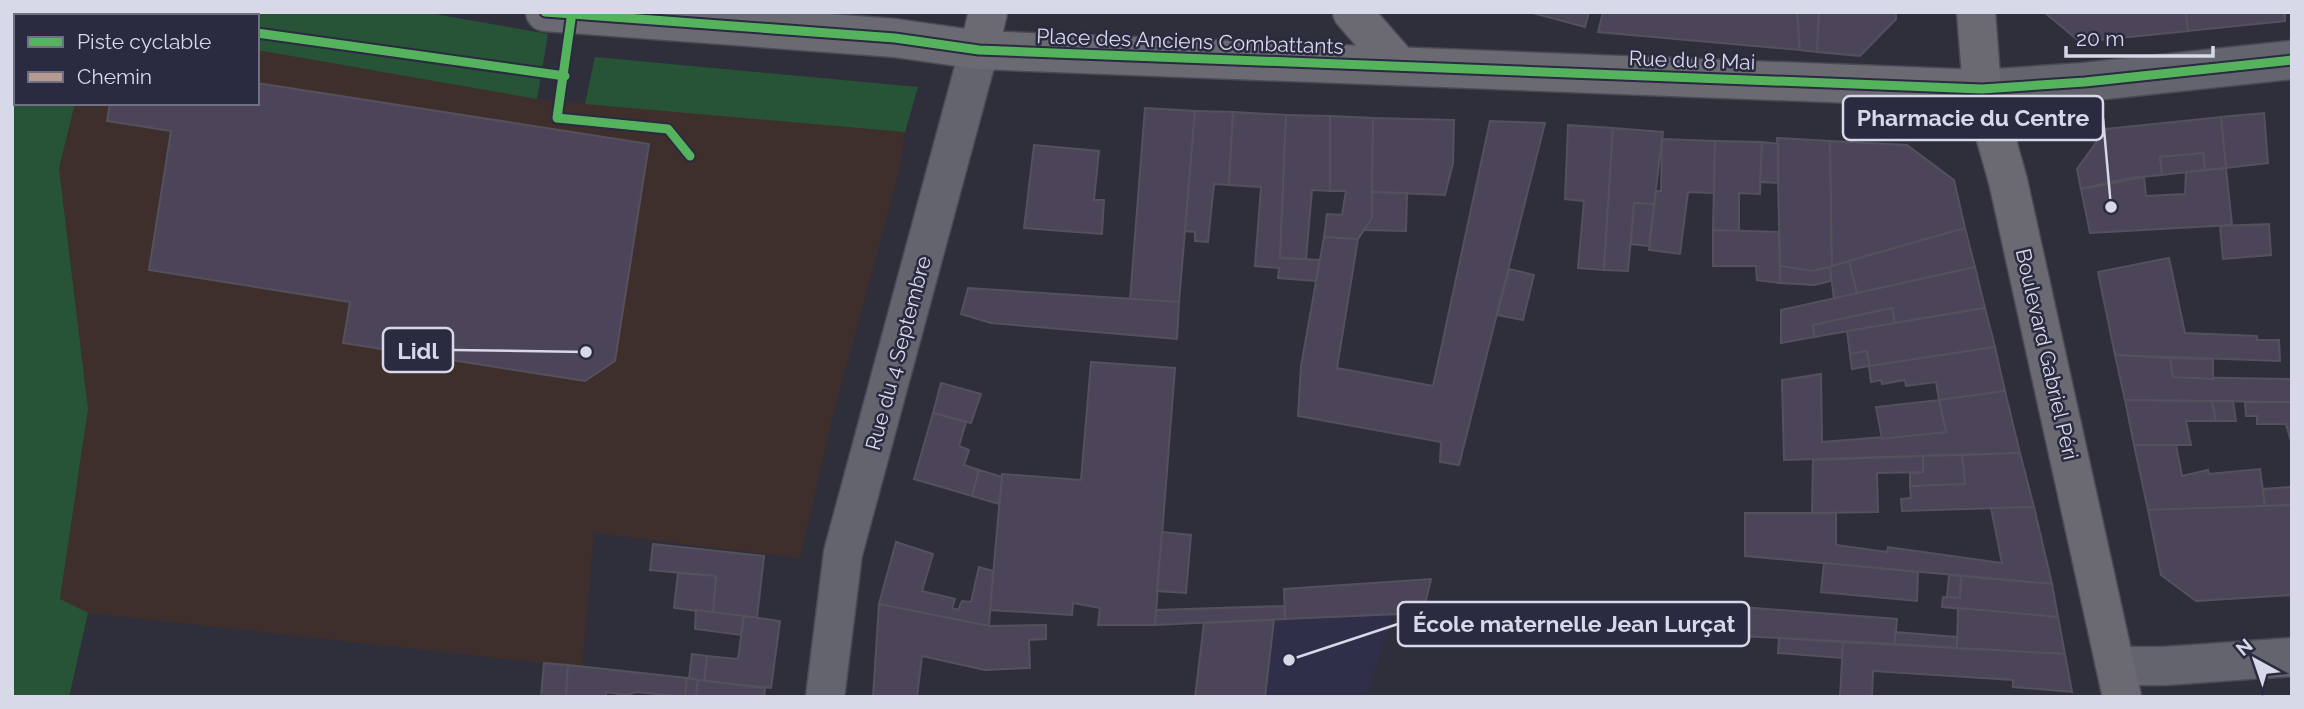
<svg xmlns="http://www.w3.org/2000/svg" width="2304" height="709" font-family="Raleway,sans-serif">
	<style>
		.commercial { fill: #3f2f2c }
		.built { fill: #2f2f4a }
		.green { fill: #275437 }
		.building { fill: #4c4458; stroke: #54515c; stroke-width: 2 }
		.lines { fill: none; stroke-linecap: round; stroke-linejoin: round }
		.street-casing { stroke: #4b4b56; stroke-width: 41 }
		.secondary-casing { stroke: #4b4b56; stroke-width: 41 }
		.street { stroke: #64646e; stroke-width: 38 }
		.secondary { stroke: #6b6972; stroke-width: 38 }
		.quiet { stroke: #b69a8f; stroke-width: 7; stroke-dasharray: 14 7; stroke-linecap: butt }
		.cycleway-casing { stroke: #2a2a41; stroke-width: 13 }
		.cycleway { stroke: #56b35d; stroke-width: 9 }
		.labels { text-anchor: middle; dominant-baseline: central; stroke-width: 5; stroke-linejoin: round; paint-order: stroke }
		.street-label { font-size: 21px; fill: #d8d9e8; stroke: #2a2a41 }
		.leader { fill: none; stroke: #d8d9e8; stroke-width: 2.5 }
		.callout-dot { fill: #d8d9e8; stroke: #2a2a41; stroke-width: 2.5 }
		.callout { fill: #2a2a41; stroke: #d8d9e8; stroke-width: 2.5 }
		.callout-label { font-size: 23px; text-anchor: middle; font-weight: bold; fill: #d8d9e8 }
	</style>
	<rect width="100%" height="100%" fill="#2f2f3c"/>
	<polygon class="commercial" points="257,50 537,99 905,132 900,168 833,416 800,558 594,533 582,667 88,613 60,599 88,409 59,168 75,103 257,103"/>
	<polygon class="built" points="1393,614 1366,697 1195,697 1204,623"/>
	<g class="green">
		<polygon points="12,12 423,12 548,34 537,99 257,50 257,16 16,16 16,103 75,103 59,168 88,409 60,599 88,613 69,697 12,697"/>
		<polygon points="595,57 918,87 905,132 585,104"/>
	</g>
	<g class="building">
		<polygon points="1529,12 1589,12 1585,27"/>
		<polygon points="1603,12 1797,12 1800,50 1598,32"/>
		<polygon points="1797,12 1819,12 1817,52 1800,50"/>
		<polygon points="1819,12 1896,12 1896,19 1860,56 1817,52"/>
		<polygon points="2044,12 2186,12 2188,31 2080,42"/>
		<polygon points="2186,12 2285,12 2285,21 2188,31"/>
		<polygon points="257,83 649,144 615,361 585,381 343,343 350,302 149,270 171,131 107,121 110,103 257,103"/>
		<polygon points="1145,108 1195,111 1179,302 1130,300"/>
		<polygon points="1195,111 1233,112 1229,185 1214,184 1208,242 1195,241 1195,232 1185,231"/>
		<polygon points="1233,112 1286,115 1280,258 1320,260 1316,281 1278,278 1279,268 1255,266 1261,187 1229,185"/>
		<polygon points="2264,113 2268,163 2226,168 2221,117"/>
		<polygon points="1286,115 1330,116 1330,191 1312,190 1306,259 1280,258"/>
		<polygon points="1330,116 1373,118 1372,218 1358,239 1324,237 1327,214 1342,215 1346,191 1330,191"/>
		<polygon points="2221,117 2226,168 2205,170 2203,153 2160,157 2162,175 2128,178 2081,189 2077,169 2106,129"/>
		<polygon points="1373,118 1454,120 1453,163 1445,195 1372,192"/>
		<polygon points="1490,121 1545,123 1459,465 1440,462 1441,442 1298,416 1301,366 1324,237 1358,239 1337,368 1433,386"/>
		<polygon points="1568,125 1613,128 1604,270 1578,268 1584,201 1565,199"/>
		<polygon points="1613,128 1663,132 1654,204 1634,203 1628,271 1604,270"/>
		<polygon points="1777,138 1830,141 1832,266 1812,271 1780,266"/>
		<polygon points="1662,139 1715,141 1714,193 1688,192 1680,254 1649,250 1656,191 1661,191"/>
		<polygon points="1715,141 1762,142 1760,194 1739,193 1739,231 1713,230"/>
		<polygon points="1830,141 1907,145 1954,180 1965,228 1832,266"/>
		<polygon points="1762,142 1778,144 1778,183 1760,182"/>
		<polygon points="1034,145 1099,151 1094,200 1104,200 1102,234 1024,228"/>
		<polygon points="2203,153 2205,170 2162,175 2160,157"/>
		<polygon points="2226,168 2232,225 2090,233 2081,189 2144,177 2146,196 2185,194 2186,172"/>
		<polygon points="1372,192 1407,193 1406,231 1364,230 1372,218"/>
		<polygon points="1634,203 1654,204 1649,246 1631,244"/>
		<polygon points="2269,224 2271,255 2223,259 2220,226"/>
		<polygon points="1965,228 1975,267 1857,293 1849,261"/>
		<polygon points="1713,230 1779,232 1780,283 1757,280 1756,266 1713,266"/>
		<polygon points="2169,258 2185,333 2257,336 2257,340 2279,340 2280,361 2115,355 2098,272"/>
		<polygon points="1849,261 1857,293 1834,299 1830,267"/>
		<polygon points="1780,266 1812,271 1830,267 1831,281 1814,285 1780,283"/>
		<polygon points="1975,267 1985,308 1895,323 1892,308 1813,325 1814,337 1781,343 1781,310"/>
		<polygon points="1509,269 1534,275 1523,320 1497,315"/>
		<polygon points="968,288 1179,302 1177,339 991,323 961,314"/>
		<polygon points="1892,308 1895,323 1814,337 1813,325"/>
		<polygon points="1985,308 1995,347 1869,366 1867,351 1850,354 1847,331"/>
		<polygon points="1995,347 2005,391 1939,400 1936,382 1906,386 1905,380 1882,384 1881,380 1871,382 1869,366"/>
		<polygon points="1867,351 1869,366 1852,369 1850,354"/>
		<polygon points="2115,355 2170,358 2173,377 2292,379 2292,402 2125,400"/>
		<polygon points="2170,358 2213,359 2213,379 2173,377"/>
		<polygon points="1091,362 1175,368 1155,625 1098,625 1100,608 1073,603 1072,615 990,610 1002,474 1081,480"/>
		<polygon points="1821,374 1822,442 1946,432 1939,400 2005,391 2020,453 1784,460 1782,380"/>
		<polygon points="941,383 981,394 971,423 933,413"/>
		<polygon points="1939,400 1946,432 1882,439 1876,407"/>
		<polygon points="2125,400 2212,401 2216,421 2186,421 2191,445 2134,445"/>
		<polygon points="2212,401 2233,401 2236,421 2216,421"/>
		<polygon points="2245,402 2292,402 2292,445 2286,424 2257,424 2257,416 2246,416"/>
		<polygon points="933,413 966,422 959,446 969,450 964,465 979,470 972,496 914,479"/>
		<polygon points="2134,445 2176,445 2182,476 2208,470 2209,474 2260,469 2265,506 2148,510"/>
		<polygon points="2020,453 2034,507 1902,511 1901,499 1911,498 1910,486 1965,484 1962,455"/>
		<polygon points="1962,455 1965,484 1910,486 1910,473 1923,472 1923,456"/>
		<polygon points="1923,456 1923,472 1877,473 1878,512 1812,513 1813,460"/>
		<polygon points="979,470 1002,477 999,504 972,496"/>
		<polygon points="2292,487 2292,505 2265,506 2263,489"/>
		<polygon points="2292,505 2292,595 2196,601 2161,575 2148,510"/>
		<polygon points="2034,507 2052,584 1745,556 1745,513 1836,513 1836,545 1887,552 1888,547 2002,563 1991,508"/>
		<polygon points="1162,532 1191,535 1186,593 1157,591"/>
		<polygon points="896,542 933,554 922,591 955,599 952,608 958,610 962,601 971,602 979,567 993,571 989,626 879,604"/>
		<polygon points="653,544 764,556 757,618 713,613 716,576 650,570"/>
		<polygon points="1824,563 1918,572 1917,601 1821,592"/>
		<polygon points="678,573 716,576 713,613 674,608"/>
		<polygon points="1949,575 1961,576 1960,598 1947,597"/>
		<polygon points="1961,576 2052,584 2058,617 1942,607 1943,597 1960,598"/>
		<polygon points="1431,579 1423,613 1285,619 1284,589"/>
		<polygon points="879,604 989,626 1046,625 1046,639 1029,640 1030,668 985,670 922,656 917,697 873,697"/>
		<polygon points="1284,606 1285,619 1155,625 1156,610"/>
		<polygon points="1742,607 1897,619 1895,644 1739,636"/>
		<polygon points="1958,608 2058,617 2065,654 1957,648"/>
		<polygon points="696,610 744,616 741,635 695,629"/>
		<polygon points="744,616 780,621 771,688 704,681 707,656 738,659"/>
		<polygon points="1274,620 1265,697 1195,697 1204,623"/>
		<polygon points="1895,632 1957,637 1957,648 1895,644"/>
		<polygon points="1779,638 1843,642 1842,658 1778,653"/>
		<polygon points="1843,642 2065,654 2072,692 2013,687 2013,680 1873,671 1872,697 1840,697"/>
		<polygon points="692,654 707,656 704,681 689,679"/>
		<polygon points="544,663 568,665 566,697 541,697"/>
		<polygon points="568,665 687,678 685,697 637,692 626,695 606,692 606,697 566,697"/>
		<polygon points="687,678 698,680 696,697 685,697"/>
		<polygon points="698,680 765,688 764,697 696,697"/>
	</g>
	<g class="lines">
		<defs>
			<g id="street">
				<polyline points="1982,89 2085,82 2292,60"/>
				<polyline points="2118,666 2165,666 2292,657"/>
				<polyline points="825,697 843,553 979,50"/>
			</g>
			<g id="secondary">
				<polyline points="545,12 895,38 979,50 1982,89"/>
				<polyline points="1352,12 1399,66"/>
				<polyline points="1976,12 1982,89 2008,181 2122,697"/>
				<polyline points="979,50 988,12"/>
			</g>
		</defs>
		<use href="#street" class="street-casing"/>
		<use href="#secondary" class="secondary-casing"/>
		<use href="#street" class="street"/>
		<use href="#secondary" class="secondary"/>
		<polyline class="quiet" points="156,12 173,16"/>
		<defs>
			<g id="cycleway">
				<polyline points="545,12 895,38 979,50 1982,89 2085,82 2292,60"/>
				<polyline points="572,12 557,118 668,129 690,156"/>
				<polyline points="257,33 565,76"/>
			</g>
		</defs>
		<use href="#cycleway" class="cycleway-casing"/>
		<use href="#cycleway" class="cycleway"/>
	</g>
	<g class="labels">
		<g class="street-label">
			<text transform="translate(1190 41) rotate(2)">Place des Anciens Combattants</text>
			<text transform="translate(1692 60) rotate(2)">Rue du 8 Mai</text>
			<text transform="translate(898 353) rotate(-75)">Rue du 4 Septembre</text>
			<text transform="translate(2047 354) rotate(77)">Boulevard Gabriel Péri</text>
		</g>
	</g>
	<path class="leader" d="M2111 207L2103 118M586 352L453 350M1289 660L1398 624"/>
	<g class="callout-dot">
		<circle cx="2111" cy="207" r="7"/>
		<circle cx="586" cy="352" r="7"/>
		<circle cx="1289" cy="660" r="7"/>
	</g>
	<g class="callout">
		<rect x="1843" y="96" width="260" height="44" rx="7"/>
		<rect x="383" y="328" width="70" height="44" rx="7"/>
		<rect x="1398" y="602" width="351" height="44" rx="7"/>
	</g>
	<g class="callout-label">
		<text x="1973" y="126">Pharmacie du Centre</text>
		<text x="418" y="359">Lidl</text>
		<text x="1574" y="632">École maternelle Jean Lurçat</text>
	</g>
	<rect width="2304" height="709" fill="none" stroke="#d8d9e8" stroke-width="28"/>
	<rect x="14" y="14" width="245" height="91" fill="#2a2a41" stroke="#707084" stroke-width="2"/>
	<rect x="28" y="37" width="35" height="10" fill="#56b35d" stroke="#707084" stroke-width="2"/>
	<text x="77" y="49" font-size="21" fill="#d8d9e8">Piste cyclable</text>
	<rect x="28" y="72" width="35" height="10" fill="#b69a8f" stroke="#707084" stroke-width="2"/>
	<text x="77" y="84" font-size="21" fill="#d8d9e8">Chemin</text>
	<g transform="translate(2255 660) rotate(320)" stroke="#2a2a41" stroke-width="5" paint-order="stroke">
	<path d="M0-5L12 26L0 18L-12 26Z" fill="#d8d9e8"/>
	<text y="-10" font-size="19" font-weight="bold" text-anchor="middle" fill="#d8d9e8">N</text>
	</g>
	<path d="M2066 46v10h147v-10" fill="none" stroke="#d8d9e8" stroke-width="3.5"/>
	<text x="2076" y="46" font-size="21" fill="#d8d9e8" stroke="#2a2a41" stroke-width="5" paint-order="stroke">20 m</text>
</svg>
